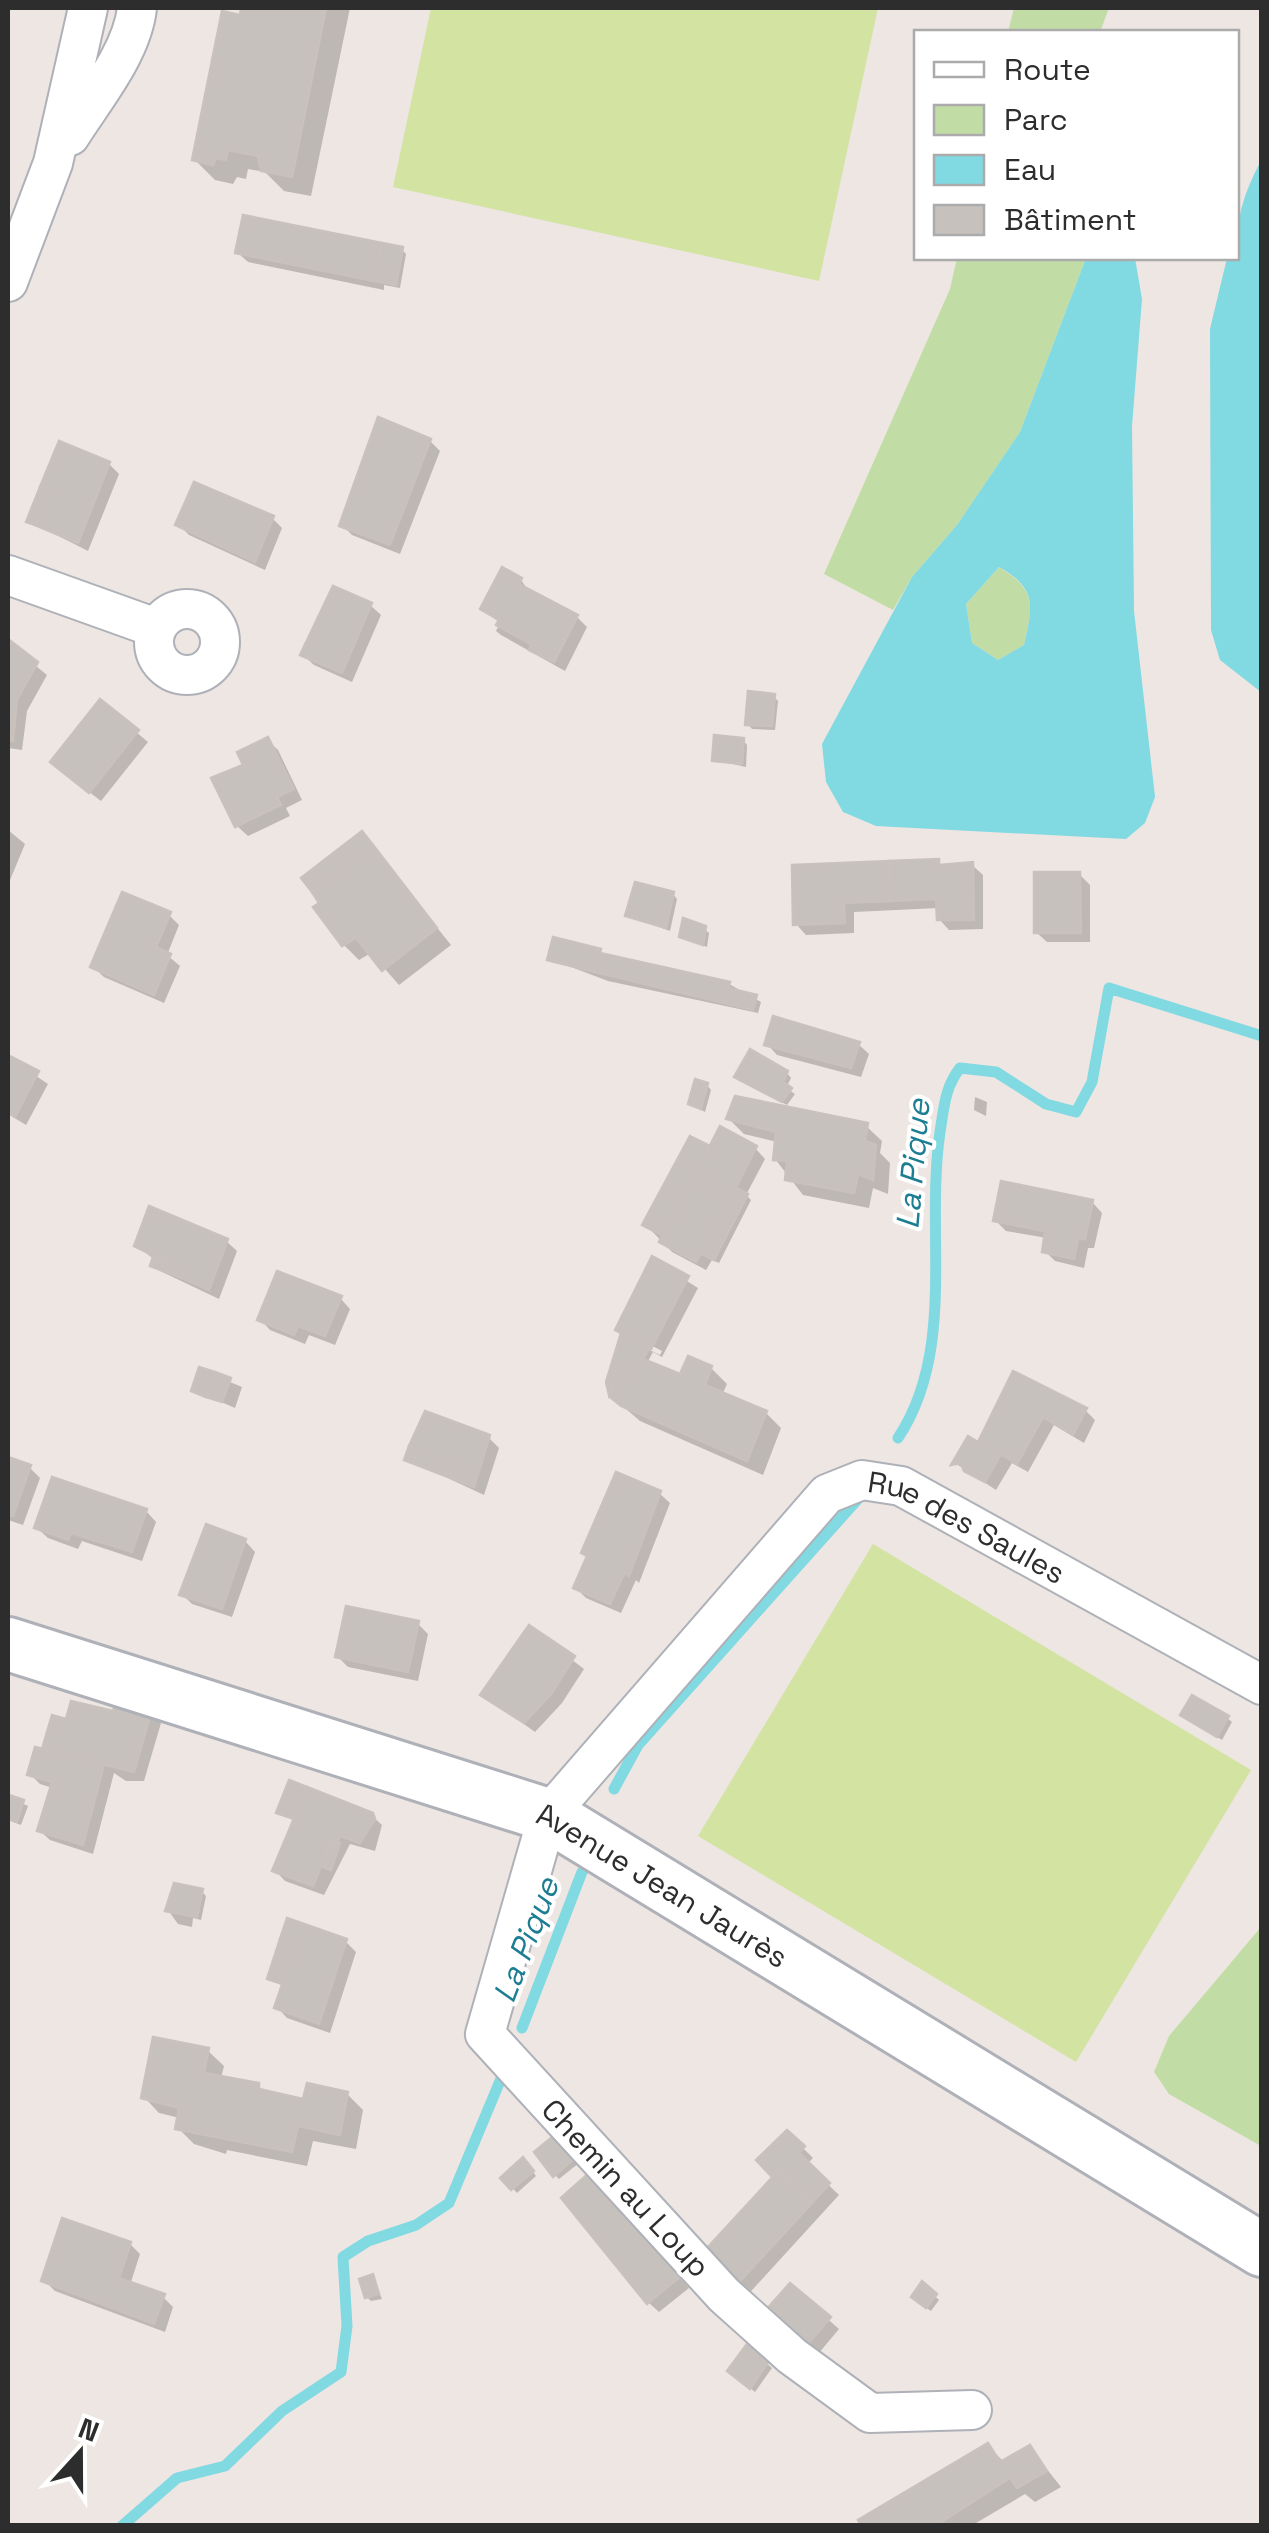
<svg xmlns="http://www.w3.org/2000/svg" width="1269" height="2533" font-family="'Space Grotesk',sans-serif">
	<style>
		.green { fill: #c1dda5 }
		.pitch { fill: #d2e3a2 }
		.water { fill: #81d9e2; fill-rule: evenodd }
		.shadow { fill: #0003; fill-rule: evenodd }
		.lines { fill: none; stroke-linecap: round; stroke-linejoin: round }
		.stream { stroke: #81d9e2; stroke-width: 11 }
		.building { fill: #c6c1bd; stroke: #c9c1bb; stroke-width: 2.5 }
		.street-casing { stroke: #aeb1b8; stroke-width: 42 }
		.secondary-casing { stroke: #aeb1b8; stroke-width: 58 }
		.street { stroke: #fff; stroke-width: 38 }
		.secondary { stroke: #fff; stroke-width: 52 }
		.labels { text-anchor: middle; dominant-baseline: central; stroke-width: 8; stroke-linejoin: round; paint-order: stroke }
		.street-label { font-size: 30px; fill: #2d2d2d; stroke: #fff }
		.water-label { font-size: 32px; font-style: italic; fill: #1d7d92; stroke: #fff }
	</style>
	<rect width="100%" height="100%" fill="#ede6e2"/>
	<g class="green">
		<polygon points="1014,8 1109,8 1100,32 1008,32"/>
		<polygon points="957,258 1086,258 1020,432 957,525 912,577 893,610 824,574 950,289"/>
		<path d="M999,567c38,23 34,38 25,78l-26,15 -26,-17 -6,-39z"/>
		<polygon points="1261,1927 1261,2146 1169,2094 1154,2072 1169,2036"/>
	</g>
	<g class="pitch">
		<polygon points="431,8 878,8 819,281 393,187"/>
		<polygon points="873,1544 1251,1770 1076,2062 698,1836"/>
	</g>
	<g class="water">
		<path d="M1261,161v531l-41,-32 -9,-30 -1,-301 17,-71h9c0,-38 7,-64 25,-97z"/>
		<path d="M1086,258h49l7,41 -10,127 2,185 21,186 -10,26 -19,16 -250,-13 -33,-14 -17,-30 -4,-38 90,-167 45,-52 63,-93zM999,567c38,21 34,39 25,78l-26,15 -26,-17 -6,-39z"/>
	</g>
	<g class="shadow">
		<polygon points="244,8 350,8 311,196 284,191 265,172 248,169 246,179 237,177 233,184 215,180 194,159"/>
		<polygon points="402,250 406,254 400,288 384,285 384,290 248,262 237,252"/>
		<polygon points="430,441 440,451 400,554 352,535 342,525"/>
		<polygon points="109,464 119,474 88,551 29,521"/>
		<polygon points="272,518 282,528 265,570 189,535 178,524"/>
		<polygon points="521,580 530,593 577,617 587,627 565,671 501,635 496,631 500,623 483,609"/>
		<polygon points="370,605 381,615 352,682 314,665 303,655"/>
		<polygon points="8,643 47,675 27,711 22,750 8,748"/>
		<polygon points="774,697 778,701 775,730 752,729 748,724"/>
		<polygon points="100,702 148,742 101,801 63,772"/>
		<polygon points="267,740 278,750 302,800 286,808 290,816 248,836 237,826 215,779 246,767"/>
		<polygon points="743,740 747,745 746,767 715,760"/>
		<polygon points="8,830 25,844 8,885"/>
		<polygon points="377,853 451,945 399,985 371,953 359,960 344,945"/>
		<polygon points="938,862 942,867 972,865 983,875 983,929 949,930 939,919 939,908 854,912 854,933 806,935 796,924 794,867"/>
		<polygon points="1079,874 1090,885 1090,942 1047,942 1036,932"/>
		<polygon points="673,894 677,899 670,931 628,916"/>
		<polygon points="169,915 179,925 167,955 180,966 164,1003 104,977 93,967"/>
		<polygon points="704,929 709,933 707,947 682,937"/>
		<polygon points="600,952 605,957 729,984 761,1002 758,1013 608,981 550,959"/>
		<polygon points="767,1044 858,1044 869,1054 861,1077 777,1055"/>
		<polygon points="8,1057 48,1084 26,1125 8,1114"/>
		<polygon points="787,1073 791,1078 786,1088 795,1094 787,1105 742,1081"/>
		<polygon points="707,1085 711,1090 705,1112 691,1104"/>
		<polygon points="975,1097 987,1102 986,1116 974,1110"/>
		<polygon points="729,1119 866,1126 882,1141 880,1153 890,1163 888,1194 873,1188 869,1208 803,1195 775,1159 777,1142 744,1134"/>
		<polygon points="691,1139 711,1150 755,1148 765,1159 746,1195 751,1200 719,1263 712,1260 706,1270 672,1252 645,1224"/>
		<polygon points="1092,1202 1102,1213 1094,1248 1088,1248 1084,1268 1055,1261 1045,1251 1047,1238 1006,1231 995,1220"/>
		<polygon points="226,1241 237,1251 219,1299 158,1270 155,1260 137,1246"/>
		<path d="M653,1260l45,28 -36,69 -9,-5 -6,11 34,14 9,-18 21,9 16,16 -5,11 44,18 15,15 -18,47 -123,-54 -30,-26 -1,-13 14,-48 -5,-4zM627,1333l35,18 -2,4 -33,-16z"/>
		<polygon points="340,1298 350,1309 335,1345 309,1335 305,1344 270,1330 260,1319"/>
		<polygon points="201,1370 242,1387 235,1408 194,1390"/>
		<polygon points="1014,1374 1085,1410 1095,1420 1084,1443 1054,1425 1028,1472 1012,1463 996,1490 955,1463 979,1445"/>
		<polygon points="488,1437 499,1448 484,1495 407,1459"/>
		<polygon points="8,1460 29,1467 40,1478 23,1525 8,1520"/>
		<polygon points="659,1493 670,1503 639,1583 636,1580 621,1613 586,1598 576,1588"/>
		<polygon points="146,1511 156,1522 142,1561 82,1541 78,1549 48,1538 37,1528"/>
		<polygon points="245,1541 255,1552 232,1617 192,1604 182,1594"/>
		<polygon points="418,1624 428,1634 418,1681 348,1667 338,1657"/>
		<polygon points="530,1628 584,1669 562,1703 535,1732 483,1695"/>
		<polygon points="150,1712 161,1723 144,1781 126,1781 114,1773 93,1854 50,1840 39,1830 53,1788 40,1784 30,1774 44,1752 68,1722"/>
		<polygon points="1227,1718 1232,1722 1222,1740 1188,1719"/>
		<polygon points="10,1798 28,1806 21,1825 8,1820"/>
		<polygon points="279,1812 371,1815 382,1825 375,1851 350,1844 324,1895 285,1881 275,1870 295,1821"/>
		<polygon points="201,1891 206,1896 201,1920 193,1918 192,1927 178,1924 168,1910"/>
		<polygon points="283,1939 345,1941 356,1952 330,2033 287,2018 277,2007 284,1986 270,1978"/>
		<polygon points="208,2051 224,2066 221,2078 258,2086 265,2093 305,2103 347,2094 363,2110 356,2149 313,2141 307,2166 227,2150 226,2154 194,2144 178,2128 180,2118 159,2113 144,2097"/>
		<polygon points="556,2137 579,2163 559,2179 555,2175"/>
		<polygon points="803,2148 813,2158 807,2164 839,2195 743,2300 700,2259 776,2177 759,2160"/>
		<polygon points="527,2164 536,2176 517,2193 503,2178"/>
		<polygon points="599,2187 689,2288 659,2312 648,2302"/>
		<polygon points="130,2244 140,2254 130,2285 163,2297 173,2307 165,2332 55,2291 44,2280"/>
		<polygon points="372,2276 382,2299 371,2301 367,2297"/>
		<polygon points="923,2285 939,2300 931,2311 918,2302"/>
		<polygon points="790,2286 839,2329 819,2353 780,2320"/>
		<polygon points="748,2347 772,2368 755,2392 734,2375"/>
		<polygon points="988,2446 1004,2462 1030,2448 1061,2487 1035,2502 1025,2494 971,2526 864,2526"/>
	</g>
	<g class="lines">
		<g class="stream">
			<path d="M898,1438c59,-89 27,-205 42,-306 4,-25 5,-45 20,-64l36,4 50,32 30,8 16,-30 17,-94 153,48"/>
			<polyline points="614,1789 638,1745 857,1500"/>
			<polyline points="522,2028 582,1872"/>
			<polyline points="122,2526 177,2478 225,2466 282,2411 341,2372 347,2326 343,2257 368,2241 416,2225 449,2203 505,2069"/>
		</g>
	</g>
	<g class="building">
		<polygon points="241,8 326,8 292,177 261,171 258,156 228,150 226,160 216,158 213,165 192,160 222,11 240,15"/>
		<polygon points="243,215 382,243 374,281 235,253"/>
		<polygon points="382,243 403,247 396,285 374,281"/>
		<polygon points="378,417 431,439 390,545 339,526"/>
		<polygon points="59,441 110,462 78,543 35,525 49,490 40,487"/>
		<polygon points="194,482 274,516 255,562 175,525"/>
		<polygon points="40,487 49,490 35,525 26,522"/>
		<polygon points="502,567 522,578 519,584 578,615 554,662 529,650 531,644 496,625 499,620 480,609"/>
		<polygon points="333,586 372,603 342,673 300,655"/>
		<polygon points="8,639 38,662 17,700 13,741 8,740"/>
		<polygon points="748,691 775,694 772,726 745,725"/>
		<polygon points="100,699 139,730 89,793 50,762"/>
		<polygon points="714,735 744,738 742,764 712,761"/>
		<polygon points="268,737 294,789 277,797 281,805 235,827 211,778 243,765 237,752"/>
		<polygon points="362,831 373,845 312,892 301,878"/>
		<polygon points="373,845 437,928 382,971 356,938 342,946 313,907 319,903 312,892"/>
		<polygon points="939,859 939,865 973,862 974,920 937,920 936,899 891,901 889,861"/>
		<polygon points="889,861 891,901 844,903 845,923 793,925 792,865"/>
		<polygon points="1034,872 1080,872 1081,933 1034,933"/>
		<polygon points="635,882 674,892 666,928 625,916"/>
		<polygon points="122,892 171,912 156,947 171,954 154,995 90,967"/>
		<polygon points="683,918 706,926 703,945 679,937"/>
		<polygon points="553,937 601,949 595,972 547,960"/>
		<polygon points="600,953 730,982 724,1003 595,972"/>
		<polygon points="728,988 757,995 753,1010 724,1003"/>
		<polygon points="773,1016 860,1042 851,1068 764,1045"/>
		<polygon points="750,1049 788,1071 783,1082 792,1088 782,1102 734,1077"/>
		<polygon points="8,1055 39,1071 15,1117 8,1112"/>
		<polygon points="695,1079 708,1083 701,1109 688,1104"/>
		<polygon points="735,1096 868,1123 865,1141 876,1145 873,1180 858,1174 854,1193 785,1180 787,1161 773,1160 776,1132 726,1119"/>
		<polygon points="720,1126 757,1146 729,1201 710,1192 719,1175 700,1165"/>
		<polygon points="690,1136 710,1146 662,1235 642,1225"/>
		<polygon points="700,1165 719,1175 710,1192 729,1201 696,1262 659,1242"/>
		<polygon points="1001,1181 1093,1200 1085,1239 1078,1239 1074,1259 1042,1252 1045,1231 993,1221"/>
		<polygon points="735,1187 748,1194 714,1260 700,1253"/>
		<polygon points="149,1206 228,1239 209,1290 182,1278 184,1270 134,1246"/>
		<polygon points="652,1256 689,1276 651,1349 615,1330"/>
		<polygon points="153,1257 184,1270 182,1278 150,1266"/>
		<polygon points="277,1271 342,1296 325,1336 298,1326 294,1335 257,1320"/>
		<polygon points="621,1333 650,1347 630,1380 617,1374 609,1395 606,1382"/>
		<polygon points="688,1356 712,1366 705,1385 767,1411 747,1461 621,1406 610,1397 617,1374 630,1380 641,1358 680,1374"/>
		<polygon points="199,1367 215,1372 206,1397 191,1391"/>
		<polygon points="1013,1371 1087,1408 1073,1435 1043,1417 1017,1464 1001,1454 985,1482 964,1471 961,1463 951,1465 968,1436 978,1442"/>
		<polygon points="215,1372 231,1378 222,1402 206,1397"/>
		<polygon points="425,1411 490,1435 474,1487 453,1479 458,1467 409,1446"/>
		<polygon points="409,1446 458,1467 453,1479 404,1460"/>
		<polygon points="8,1457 31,1465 13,1516 8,1515"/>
		<polygon points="616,1472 661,1491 629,1576 625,1572 610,1604 573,1588 587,1556 581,1553"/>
		<polygon points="52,1477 147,1509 132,1552 71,1533 68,1540 34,1528"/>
		<polygon points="206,1524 246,1539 222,1609 179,1595"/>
		<polygon points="346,1606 419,1621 408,1672 335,1657"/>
		<polygon points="529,1625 575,1656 552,1693 524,1723 480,1695"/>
		<polygon points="1192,1695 1229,1716 1217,1737 1180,1715"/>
		<polygon points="117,1699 152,1710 134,1772 42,1749 52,1715 66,1719 71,1701 113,1711"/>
		<polygon points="35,1747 104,1764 83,1845 37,1831 52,1782 27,1775"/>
		<polygon points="289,1780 307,1787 294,1819 276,1813"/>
		<polygon points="307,1787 373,1813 375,1819 360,1843 340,1836 337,1842 331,1841 313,1886 272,1871"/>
		<polygon points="9,1795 24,1800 17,1822 8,1819"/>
		<polygon points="331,1841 340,1843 331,1870 321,1866"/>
		<polygon points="174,1883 203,1889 197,1917 165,1911"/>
		<polygon points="287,1918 347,1939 319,2024 274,2008 296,1944 280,1939"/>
		<polygon points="280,1939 296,1944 282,1984 267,1979"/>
		<polygon points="153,2037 209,2048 204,2073 259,2083 259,2089 303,2099 307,2083 348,2092 340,2135 298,2126 292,2152 175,2129 179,2108 141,2098"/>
		<polygon points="787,2130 805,2146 799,2153 830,2183 812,2203 779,2170 772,2177 756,2160"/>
		<polygon points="557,2133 576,2157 553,2177 534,2152"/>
		<polygon points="523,2157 534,2171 511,2190 500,2178"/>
		<polygon points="779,2170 812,2203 731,2291 697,2259"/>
		<polygon points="589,2173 681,2276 647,2304 561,2198"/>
		<polygon points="62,2218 131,2242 119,2278 165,2294 154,2324 41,2281"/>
		<polygon points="373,2274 379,2294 365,2298 359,2279"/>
		<polygon points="922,2281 937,2294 926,2308 911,2297"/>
		<polygon points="790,2283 831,2317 808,2344 766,2310"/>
		<polygon points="747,2344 769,2361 750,2389 727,2371"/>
		<polygon points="988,2443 1000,2462 1030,2445 1047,2471 1017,2488 1010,2478 935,2526 861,2526 858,2520"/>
	</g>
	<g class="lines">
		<defs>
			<g id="street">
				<path d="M70,136c24,-38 62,-83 67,-128"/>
				<polyline points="8,282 53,163 88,8"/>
				<polyline points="8,575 156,628"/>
				<circle cx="187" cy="642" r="33"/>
				<path id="s1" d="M972,2410l-102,3 -78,-57 -68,-61 -239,-261 63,-219 279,-321 35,-14 39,6 361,199"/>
			</g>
			<g id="secondary">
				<path id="s2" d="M8,1644l540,171 714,435"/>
			</g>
		</defs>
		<use href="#street" class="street-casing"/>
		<use href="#secondary" class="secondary-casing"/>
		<use href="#street" class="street"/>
		<use href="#secondary" class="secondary"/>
	</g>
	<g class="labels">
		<g class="street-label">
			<text stroke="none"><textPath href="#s1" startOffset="1450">Rue des Saules</textPath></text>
			<text stroke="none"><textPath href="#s2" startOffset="700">Avenue Jean Jaurès</textPath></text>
			<text transform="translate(626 2188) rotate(47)">Chemin au Loup</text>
		</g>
		<g class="water-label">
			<text transform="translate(913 1164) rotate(-85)">La Pique</text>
			<text transform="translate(526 1940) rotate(-69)">La Pique</text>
		</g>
	</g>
	<rect width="1269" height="2533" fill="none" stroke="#2d2d2d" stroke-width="20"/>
	<rect x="914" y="30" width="325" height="230" fill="#ffffff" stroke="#ababab" stroke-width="2.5"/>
	<rect x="934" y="62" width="50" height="15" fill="#ffffff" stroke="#ababab" stroke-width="2.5"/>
	<text x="1004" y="80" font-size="30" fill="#2d2d2d">Route</text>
	<rect x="934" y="105" width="50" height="30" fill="#c1dda5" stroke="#ababab" stroke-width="2.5"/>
	<text x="1004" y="130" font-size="30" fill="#2d2d2d">Parc</text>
	<rect x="934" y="155" width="50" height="30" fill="#81d9e2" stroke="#ababab" stroke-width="2.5"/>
	<text x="1004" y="180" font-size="30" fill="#2d2d2d">Eau</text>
	<rect x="934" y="205" width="50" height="30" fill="#c6c1bd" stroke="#ababab" stroke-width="2.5"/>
	<text x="1004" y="230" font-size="30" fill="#2d2d2d">Bâtiment</text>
	<g transform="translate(80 2453) rotate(21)" stroke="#ffffff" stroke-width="8" paint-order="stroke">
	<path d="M0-8L18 38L0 25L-18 38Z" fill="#2d2d2d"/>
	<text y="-15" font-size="28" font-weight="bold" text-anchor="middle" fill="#2d2d2d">N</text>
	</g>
</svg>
